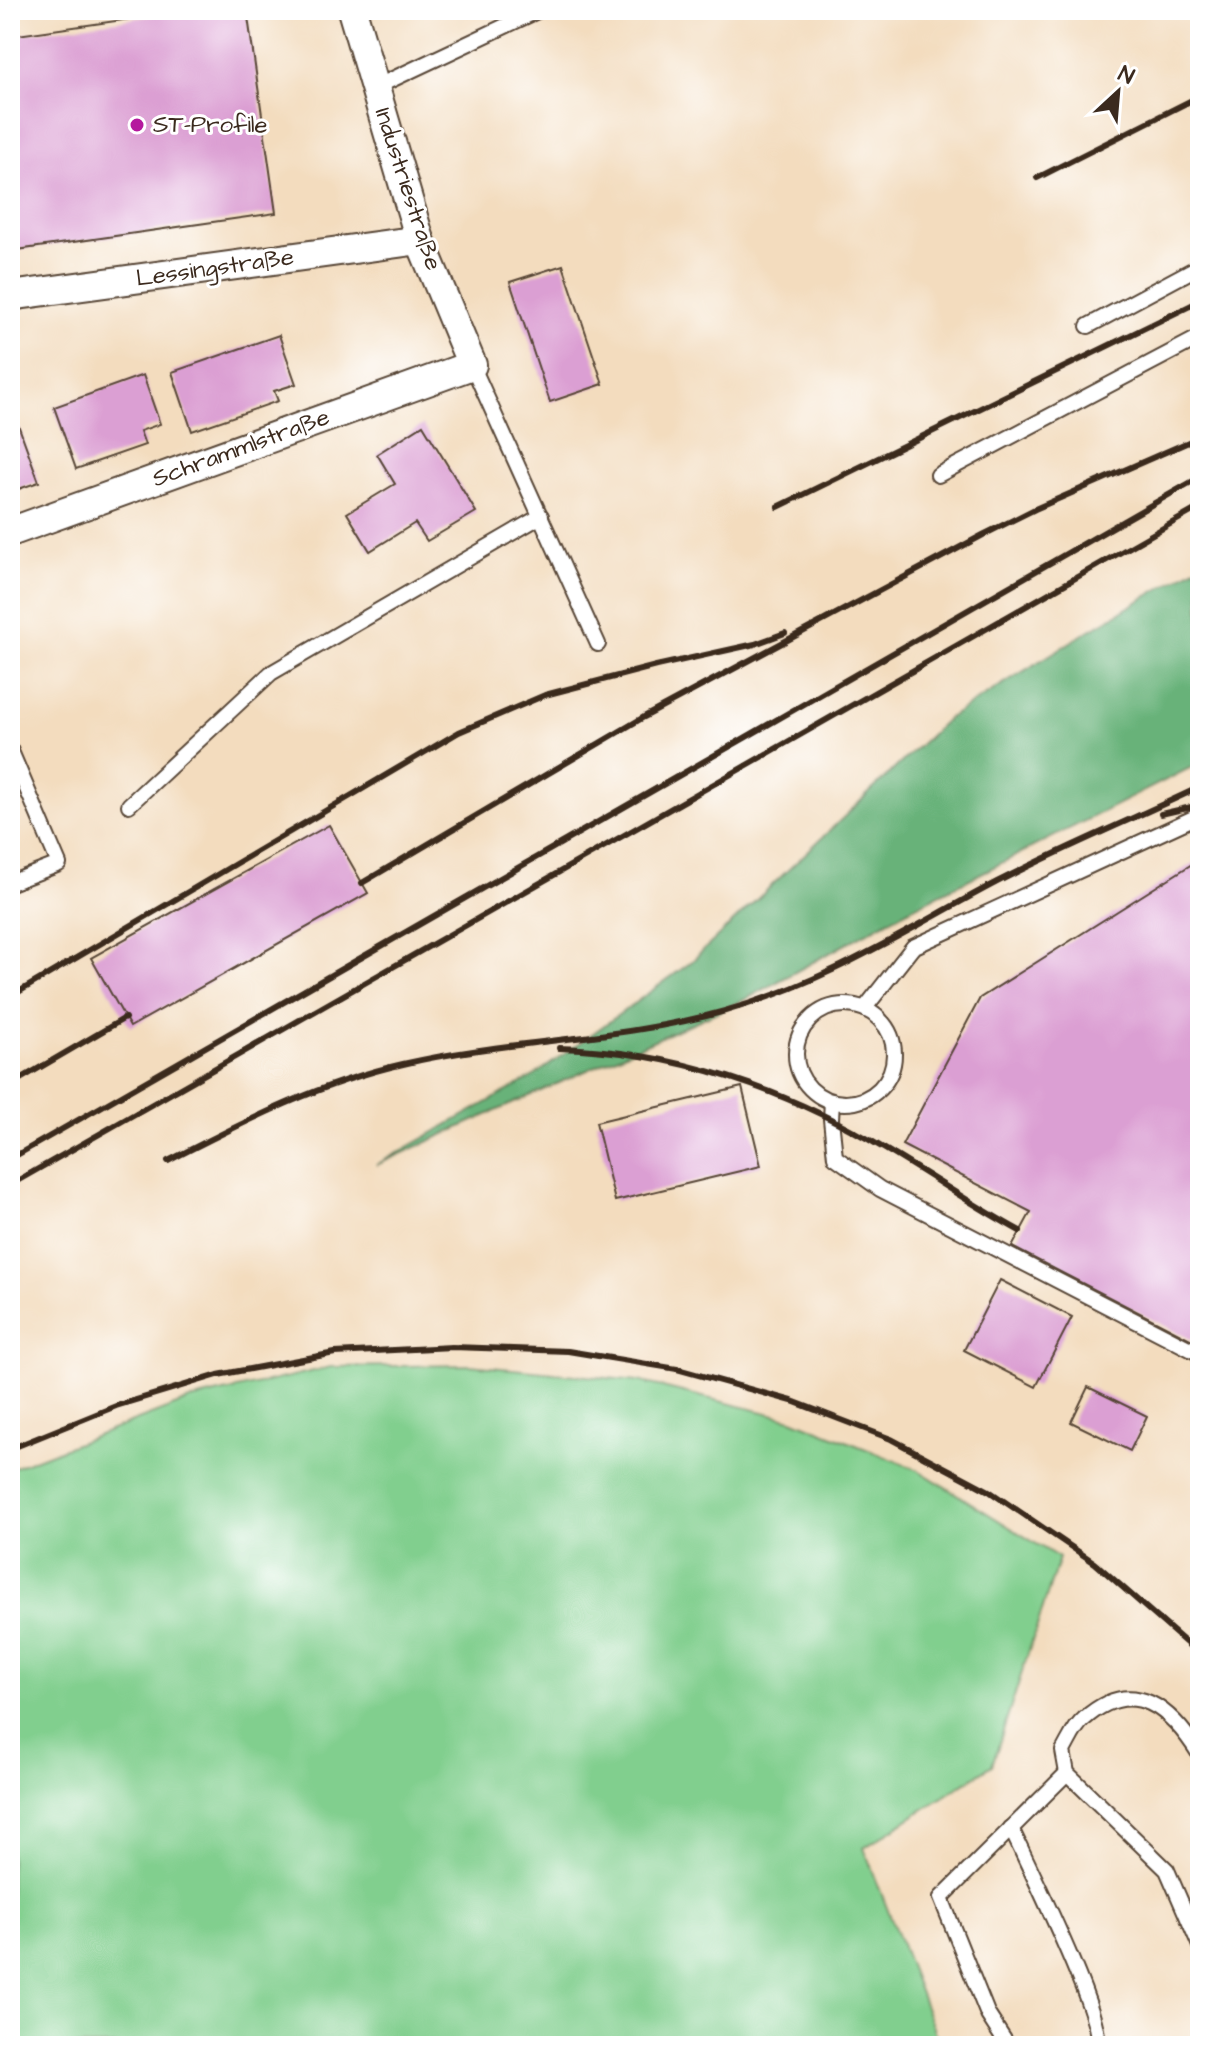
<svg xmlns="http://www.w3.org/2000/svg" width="1210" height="2056" font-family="'Architects Daughter',sans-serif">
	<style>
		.green { fill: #81cf8e; stroke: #5e7c56; stroke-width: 2 }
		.forest { fill: #68b279; stroke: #526e4c; stroke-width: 2 }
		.building { fill: #db9fd3 }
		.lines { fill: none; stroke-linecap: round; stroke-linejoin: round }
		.service-casing { stroke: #574536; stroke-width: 18 }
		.minor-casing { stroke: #574536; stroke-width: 32 }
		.service { stroke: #fff; stroke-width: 14 }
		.minor { stroke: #fff; stroke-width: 28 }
		.rail { stroke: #3b2a1e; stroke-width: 6 }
		.poi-dot { fill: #b5179e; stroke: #fff; stroke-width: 3 }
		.labels { text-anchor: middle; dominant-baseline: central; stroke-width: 6; stroke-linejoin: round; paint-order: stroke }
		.poi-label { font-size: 24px; fill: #3b2a1e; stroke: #fff; text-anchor: start }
		.street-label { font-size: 24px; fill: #3b2a1e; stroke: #fff }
	</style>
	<rect width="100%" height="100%" fill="#fff"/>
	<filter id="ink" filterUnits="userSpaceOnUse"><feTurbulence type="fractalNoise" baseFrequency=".0125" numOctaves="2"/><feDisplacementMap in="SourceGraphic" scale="16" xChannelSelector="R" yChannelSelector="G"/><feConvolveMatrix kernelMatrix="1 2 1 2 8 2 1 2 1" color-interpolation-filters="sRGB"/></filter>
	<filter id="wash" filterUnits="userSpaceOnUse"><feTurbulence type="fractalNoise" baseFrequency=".006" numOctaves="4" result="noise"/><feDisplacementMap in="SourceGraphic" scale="32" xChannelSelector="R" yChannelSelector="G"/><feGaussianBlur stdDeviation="1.8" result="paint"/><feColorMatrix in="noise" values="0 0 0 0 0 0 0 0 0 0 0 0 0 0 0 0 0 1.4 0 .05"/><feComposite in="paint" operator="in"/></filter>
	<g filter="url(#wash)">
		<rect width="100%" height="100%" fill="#f3dcbe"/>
		<polygon class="green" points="470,1365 638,1381 792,1419 918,1470 1059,1558 992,1765 864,1848 940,2046 10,2046 10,1469 190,1400 331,1367"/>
		<polygon class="forest" points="1200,565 1200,763 902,913 748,998 376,1165 534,1076 690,963 947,719 1085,633"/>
		<g id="blocks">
			<g class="building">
				<polygon points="193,10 247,10 276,213 10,251 10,36"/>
				<polygon points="563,265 603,384 550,402 510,282"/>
				<polygon points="279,335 296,384 274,391 278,401 192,431 172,372"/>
				<polygon points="143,375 160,424 140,431 145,445 76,469 54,407"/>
				<polygon points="423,425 476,512 427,541 415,523 370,551 347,513 395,484 377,454"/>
				<polygon points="19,427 39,482 10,492 10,430"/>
				<polygon points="329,825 368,893 130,1027 91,958"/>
				<polygon points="1200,859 1200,1344 1012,1247 1031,1212 902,1145 980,998"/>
				<polygon points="742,1087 761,1166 615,1201 596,1122"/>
				<polygon points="1000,1280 1072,1317 1036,1387 964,1350"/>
				<polygon points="1088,1387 1147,1416 1130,1451 1071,1422"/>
			</g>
		</g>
	</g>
	<g filter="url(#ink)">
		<use href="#blocks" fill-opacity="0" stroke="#574536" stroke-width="2"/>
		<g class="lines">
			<defs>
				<g id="service">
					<polyline points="376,87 539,10"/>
					<polyline points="1088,326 1200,266"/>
					<polyline points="472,365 598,644"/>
					<polyline points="938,475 1200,337"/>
					<polyline points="10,749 59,864 10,883"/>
					<polyline points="129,805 271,673 541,516"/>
					<circle cx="845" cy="1054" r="49"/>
					<polyline points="865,1008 913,947 1200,815"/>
					<polyline points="832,1101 831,1119 835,1157 880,1189 1200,1354"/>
					<path d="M1200,1755c-28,-45 -66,-81 -116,-36 -9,7 -15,22 -21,32l4,22 100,97 33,76"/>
					<path d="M1011,1828c15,33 95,193 86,218"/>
					<polyline points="1008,2046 988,2015 941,1898 1067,1773"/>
				</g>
				<g id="minor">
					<polyline points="10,296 420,240"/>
					<polyline points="10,532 472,365 420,240 352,10"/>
				</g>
			</defs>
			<use href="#service" class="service-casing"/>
			<use href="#minor" class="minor-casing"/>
			<use href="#service" class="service"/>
			<use href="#minor" class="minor"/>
			<g class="rail">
				<polyline points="1037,178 1200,96"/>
				<polyline points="778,507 1200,301"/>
				<polyline points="1161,814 1200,805"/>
				<polyline points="362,883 644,717 983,535 1035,509 1200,437"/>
				<polyline points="10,997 459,732 545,695 656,666 755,644 785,633"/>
				<path d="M559,1048c116,3 227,41 326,101 46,27 89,57 135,82"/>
				<polyline points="10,1085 125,1018"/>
				<polyline points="10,1159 1200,477"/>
				<path d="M168,1161c76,-39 151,-78 235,-97 106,-25 217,-23 322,-53 103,-29 179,-80 272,-129 66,-34 136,-63 203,-95"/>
				<polyline points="10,1185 1200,507"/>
				<polyline points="10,1449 116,1406 218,1375 335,1353 452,1347 568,1351 677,1369 792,1401 891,1439 989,1491 1095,1563 1200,1655"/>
			</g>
		</g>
	</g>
	<circle class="poi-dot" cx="137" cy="125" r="8"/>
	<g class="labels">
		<g class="poi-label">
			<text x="153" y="125">ST-Profile</text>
		</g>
		<g class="street-label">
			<text transform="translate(408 189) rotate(72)">Industriestraße</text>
			<text transform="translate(215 268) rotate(-8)">Lessingstraße</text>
			<text transform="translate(241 448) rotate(-20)">Schrammlstraße</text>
		</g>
	</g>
	<rect width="1210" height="2056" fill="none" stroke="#fff" stroke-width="40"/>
	<g transform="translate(1118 92) rotate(26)" stroke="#ffffff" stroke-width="6" paint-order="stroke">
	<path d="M0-6L14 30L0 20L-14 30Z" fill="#3b2a1e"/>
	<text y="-12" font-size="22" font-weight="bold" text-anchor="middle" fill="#3b2a1e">N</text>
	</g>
</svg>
